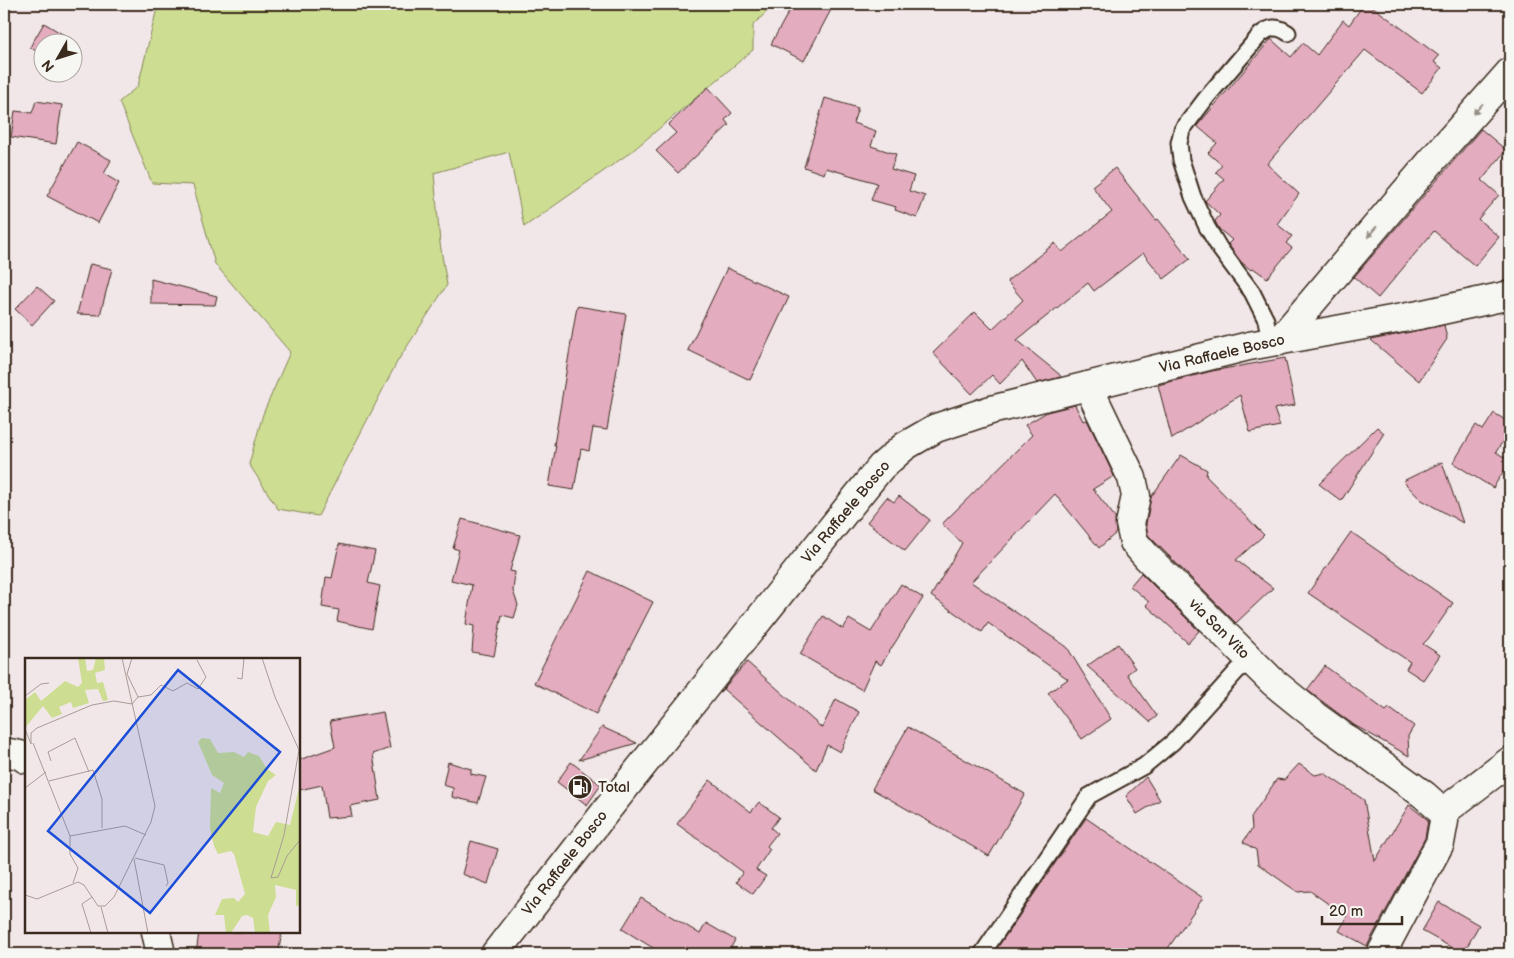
<svg xmlns="http://www.w3.org/2000/svg" width="1514" height="958" font-family="'Balsamiq Sans',sans-serif">
	<style>
		.green { fill: #cdde92; stroke: #848458 }
		.building { fill: #e4acbf; stroke: #3b2a1e }
		.lines { fill: none; stroke-linecap: round; stroke-linejoin: round }
		.service-casing { stroke: #3b2a1e; stroke-width: 19 }
		.minor-casing { stroke: #3b2a1e; stroke-width: 31 }
		.tertiary-casing { stroke: #3b2a1e; stroke-width: 31 }
		.service { stroke: #f6f6f2; stroke-width: 15 }
		.minor { stroke: #f6f6f2; stroke-width: 28 }
		.tertiary { stroke: #f6f6f2; stroke-width: 28 }
		.oneway { fill: #989088 }
		.labels { text-anchor: middle; dominant-baseline: central; stroke-width: 5; stroke-linejoin: round; paint-order: stroke }
		.street-label { font-size: 15px; fill: #3b2a1e; stroke: #f6f6f2 }
		.poi-label { font-size: 15px; fill: #3b2a1e; stroke: #f6f6f2; text-anchor: start }
		.inset-road { fill: none; stroke: #a99b97; stroke-width: 1 }
		.view { fill: #1d4ed8; fill-opacity: 0.15; stroke: #1d4ed8; stroke-width: 2.5 }
		.inset-edge { fill: none; stroke: #3b2a1e; stroke-width: 2.5 }
	</style>
	<rect width="100%" height="100%" fill="#f2e7e8"/>
	<filter id="ink" filterUnits="userSpaceOnUse"><feTurbulence type="fractalNoise" baseFrequency=".02" numOctaves="2"/><feDisplacementMap in="SourceGraphic" scale="10" xChannelSelector="R" yChannelSelector="G"/><feConvolveMatrix kernelMatrix="1 2 1 2 8 2 1 2 1" color-interpolation-filters="sRGB"/></filter>
	<g filter="url(#ink)">
		<polygon class="green" points="158,4 775,4 753,25 753,50 631,152 524,227 509,152 434,173 440,243 447,285 397,362 318,516 278,509 249,464 263,414 290,352 215,264 193,185 152,183 119,102 138,86"/>
		<g class="building">
			<polygon points="793,4 834,4 804,61 771,44"/>
			<polygon points="1364,4 1369,4 1439,56 1434,62 1442,68 1422,93 1365,50 1267,164 1299,194 1277,224 1292,236 1286,243 1292,248 1267,278 1253,268 1251,270 1241,262 1228,244 1232,240 1219,229 1215,221 1220,215 1205,201 1224,179 1216,172 1222,165 1208,153 1217,143 1197,126 1271,39 1291,57 1303,43 1317,55 1343,20 1349,25"/>
			<polygon points="44,23 64,35 60,42 42,42 42,55 30,47"/>
			<polygon points="708,87 732,113 725,120 729,125 678,173 656,151 676,133 668,125"/>
			<polygon points="825,98 858,108 853,123 876,131 871,146 896,154 891,169 914,176 909,191 925,196 917,218 895,210 896,207 871,200 877,183 826,168 824,174 804,167"/>
			<polygon points="36,101 62,105 56,144 11,137 15,111 32,113"/>
			<polygon points="1481,129 1506,150 1482,180 1499,195 1478,219 1499,237 1475,266 1434,231 1378,298 1354,277"/>
			<polygon points="77,142 111,160 104,174 119,183 98,223 47,196"/>
			<polygon points="1115,168 1156,220 1158,219 1190,259 1164,279 1143,253 1094,291 1088,283 1017,340 1059,374 1061,377 1037,383 1022,361 1000,384 992,375 972,394 933,353 975,312 992,329 1023,300 1007,281 1055,243 1062,252 1112,212 1092,186"/>
			<polygon points="90,264 112,269 100,315 77,314"/>
			<polygon points="727,268 789,297 750,380 688,350"/>
			<polygon points="151,279 217,296 215,305 151,304"/>
			<polygon points="37,286 54,301 32,325 15,309"/>
			<polygon points="577,306 626,314 607,430 593,428 589,451 581,449 574,490 549,486 556,445 554,445"/>
			<polygon points="1444,325 1447,339 1419,381 1371,340"/>
			<polygon points="1285,358 1295,405 1274,409 1280,426 1250,432 1240,395 1172,439 1158,385 1212,371"/>
			<polygon points="1075,405 1083,421 1087,420 1114,476 1093,489 1115,517 1116,533 1099,548 1055,494 971,582 1067,647 1111,719 1082,739 1048,693 1068,679 988,623 982,632 931,596 962,543 942,524 1032,435 1025,425 1047,412"/>
			<polygon points="1494,413 1510,423 1510,430 1496,452 1510,461 1493,488 1453,463 1476,425 1483,430"/>
			<polygon points="1377,427 1384,433 1341,501 1319,484"/>
			<polygon points="1181,455 1207,470 1206,476 1264,535 1236,560 1273,588 1236,623 1148,535 1146,524 1151,497"/>
			<polygon points="1442,462 1463,523 1420,499 1403,481"/>
			<polygon points="899,496 930,520 905,551 867,522 887,497 894,502"/>
			<polygon points="462,519 520,535 510,571 515,572 513,591 518,605 514,618 502,615 494,656 472,652 474,626 466,624 472,585 451,580 459,550 453,548"/>
			<polygon points="1351,532 1453,603 1428,639 1423,644 1440,655 1423,680 1406,669 1410,662 1308,593"/>
			<polygon points="339,544 375,551 368,583 380,586 372,629 337,621 339,610 322,607 326,577 332,578"/>
			<polygon points="590,571 653,602 596,714 534,683"/>
			<polygon points="1141,573 1199,631 1188,643 1146,605 1149,602 1130,586"/>
			<polygon points="901,584 923,598 881,665 875,661 862,690 800,654 823,616 843,629 849,619 871,632"/>
			<polygon points="1118,644 1135,668 1127,674 1157,716 1150,722 1087,666"/>
			<polygon points="747,662 822,728 836,699 859,712 840,752 827,745 816,770 723,689"/>
			<polygon points="1325,666 1386,711 1389,708 1414,726 1408,736 1409,756 1354,725 1307,690"/>
			<polygon points="383,712 390,748 373,754 380,800 350,806 352,816 327,818 322,785 299,790 299,760 335,747 330,721"/>
			<polygon points="602,727 637,743 579,760"/>
			<polygon points="908,727 1025,794 989,856 872,789"/>
			<polygon points="448,762 471,769 471,774 486,777 478,803 452,797 453,788 443,785"/>
			<polygon points="571,762 601,785 587,805 557,782"/>
			<polygon points="1299,764 1315,775 1324,773 1364,800 1375,861 1409,805 1428,820 1425,838 1367,946 1339,931 1347,917 1310,891 1298,892 1286,884 1258,864 1256,850 1243,842 1252,829 1251,817 1277,779 1284,780"/>
			<polygon points="1146,777 1160,800 1137,814 1126,796"/>
			<polygon points="710,780 751,812 759,802 779,817 771,828 777,833 767,846 770,849 756,870 766,876 753,894 736,882 743,872 677,824"/>
			<polygon points="1086,818 1203,898 1164,954 993,954"/>
			<polygon points="471,841 498,849 488,884 462,874"/>
			<polygon points="641,898 700,934 706,923 735,940 729,951 734,954 663,954 622,929"/>
			<polygon points="1439,902 1479,925 1463,954 1422,931"/>
			<polygon points="199,932 282,932 278,954 196,954"/>
		</g>
		<g class="lines">
			<defs>
				<g id="service">
					<path d="M1270,343l-4,-23 -14,-28 -32,-43 -13,-22 -14,-30 -12,-37 -2,-17 3,-13 25,-33 53,-62c10,-8 17,-10 28,-2"/>
					<polyline points="982,954 1089,796 1144,766 1173,742 1238,670 1252,662"/>
				</g>
				<g id="minor">
					<polyline points="1279,341 1434,158 1510,72"/>
					<polyline points="1088,386 1132,478 1136,496 1130,524 1134,542 1147,557 1273,682 1315,716 1424,795 1443,812"/>
					<polyline points="4,752 20,755 26,759"/>
					<polyline points="156,932 161,954"/>
					<polyline points="1381,954 1440,843 1444,821 1443,812 1510,761"/>
				</g>
				<polyline id="tertiary" points="495,954 606,811 851,504 881,467 905,446 936,428 991,410 1249,346 1419,315 1510,295"/>
			</defs>
			<use href="#service" class="service-casing"/>
			<use href="#minor" class="minor-casing"/>
			<use href="#tertiary" class="tertiary-casing"/>
			<use href="#service" class="service"/>
			<use href="#minor" class="minor"/>
			<use href="#tertiary" class="tertiary"/>
		</g>
		<defs><path id="oneway-solid" d="M-6-.8H1V-3.2L6.5 0L1 3.2V.8H-6Z" transform="scale(1.25)"/></defs>
		<g class="oneway">
			<use href="#oneway-solid" transform="translate(1478 109) rotate(132)"/>
			<use href="#oneway-solid" transform="translate(1372 232) rotate(130)"/>
		</g>
	</g>
	<defs>
		<symbol id="fuel-disc" viewBox="-11 -11 22 22"><circle r="9.5" fill="#3b2a1e" stroke="#f6f6f2"/><path d="M-5.5-6h7V0h2V4h1.3V-2.5L3-4.5l.8-.8L6-3V5H2.5V1h-1V6h-7ZM-4.2-4.7v3.2H.2V-4.7Z" fill="#fff"/></symbol>
	</defs>
	<g fill-rule="evenodd">
		<use href="#fuel-disc" x="566" y="773" width="28" height="28"/>
	</g>
	<g class="labels">
		<g class="street-label">
			<text transform="translate(1222 354) rotate(-13)">Via Raffaele Bosco</text>
			<text transform="translate(846 512) rotate(-50)">Via Raffaele Bosco</text>
			<text transform="translate(1219 629) rotate(45)">via San Vito</text>
			<text transform="translate(565 863) rotate(-52)">Via Raffaele Bosco</text>
		</g>
		<g class="poi-label">
			<text x="598" y="787">Total</text>
		</g>
	</g>
	<g transform="translate(25 658)">
		<rect width="275" height="275" fill="#f2e7e8"/>
		<path d="M53,0h7l2,13 6,-1 3,-12h8l1,12 -10,3 2,10 6,-1 5,18 -5,1 -5,-12 -13,1 4,13 -16,5 -2,-6 -12,5 3,7 -10,4 -9,-12 -18,22v-28l10,-8 6,9 24,-20 13,6 4,-4zM177,80l8,1 8,14 16,-1 10,5 4,-5 11,4 8,13 9,6 -8,6 -12,26 -3,25 15,4 8,-14 14,3 10,-41v121l-4,1v-16l-21,-5 1,12 -8,18 2,18h-15l-2,-15 -6,-3 -5,1 -11,17h-5l-2,-18h-9l7,-16 12,-1 4,4 7,-8 -11,-40 -3,-3 -13,3 -4,-8 -4,-18 1,-40 9,5 4,-10 -12,-8 -14,-33z" fill="#cdde92"/>
		<path class="inset-road" d="M107,0l-5,16 11,23M237,0l13,39 24,53 -15,85 -13,43 7,-1 9,-21 13,-16M212,20l5,1 2,-21M0,38l16,-12 8,-1M0,71l6,15v-11l6,-5 55,-23 22,-4 18,3 6,-7 13,-2 10,-10 12,6 14,-8 11,6 8,-12 -9,-17M8,85l37,93v18l8,14 -5,15M26,103l-3,-9 27,-14 14,34M24,123l44,-11 9,29v29M0,130l21,-16M45,178l55,-10 21,9M110,200l29,7 4,18 -2,3M109,201l14,74M0,237l12,4 41,-17 6,3 14,21h7l9,-9 37,-75 4,-16 -33,-148M76,249l7,26M66,275l-9,-29 10,-7"/>
		<path class="view" d="M153,12l102,82 -130,161 -102,-82z"/>
		<rect width="275" height="275" class="inset-edge"/>
	</g>
	<rect width="1514" height="958" fill="none" stroke="#f6f6f2" stroke-width="20"/>
	<rect x="10" y="10" width="1494" height="938" fill="none" stroke="#3b2a1e" stroke-width="2" filter="url(#ink)"/>
	<g transform="translate(58 58) rotate(231)"><circle r="24" fill="#f6f6f2" stroke="#aba49d"/>
	<path d="M0-4L9 19L0 12L-9 19Z" fill="#3b2a1e"/>
	<text y="-8" font-size="14" font-weight="bold" text-anchor="middle" fill="#3b2a1e">N</text>
	</g>
	<path d="M1322 916v8h80v-8" fill="none" stroke="#3b2a1e" stroke-width="2.5"/>
	<text x="1329" y="916" font-size="15" fill="#3b2a1e" stroke="#f6f6f2" stroke-width="4" paint-order="stroke">20 m</text>
</svg>
